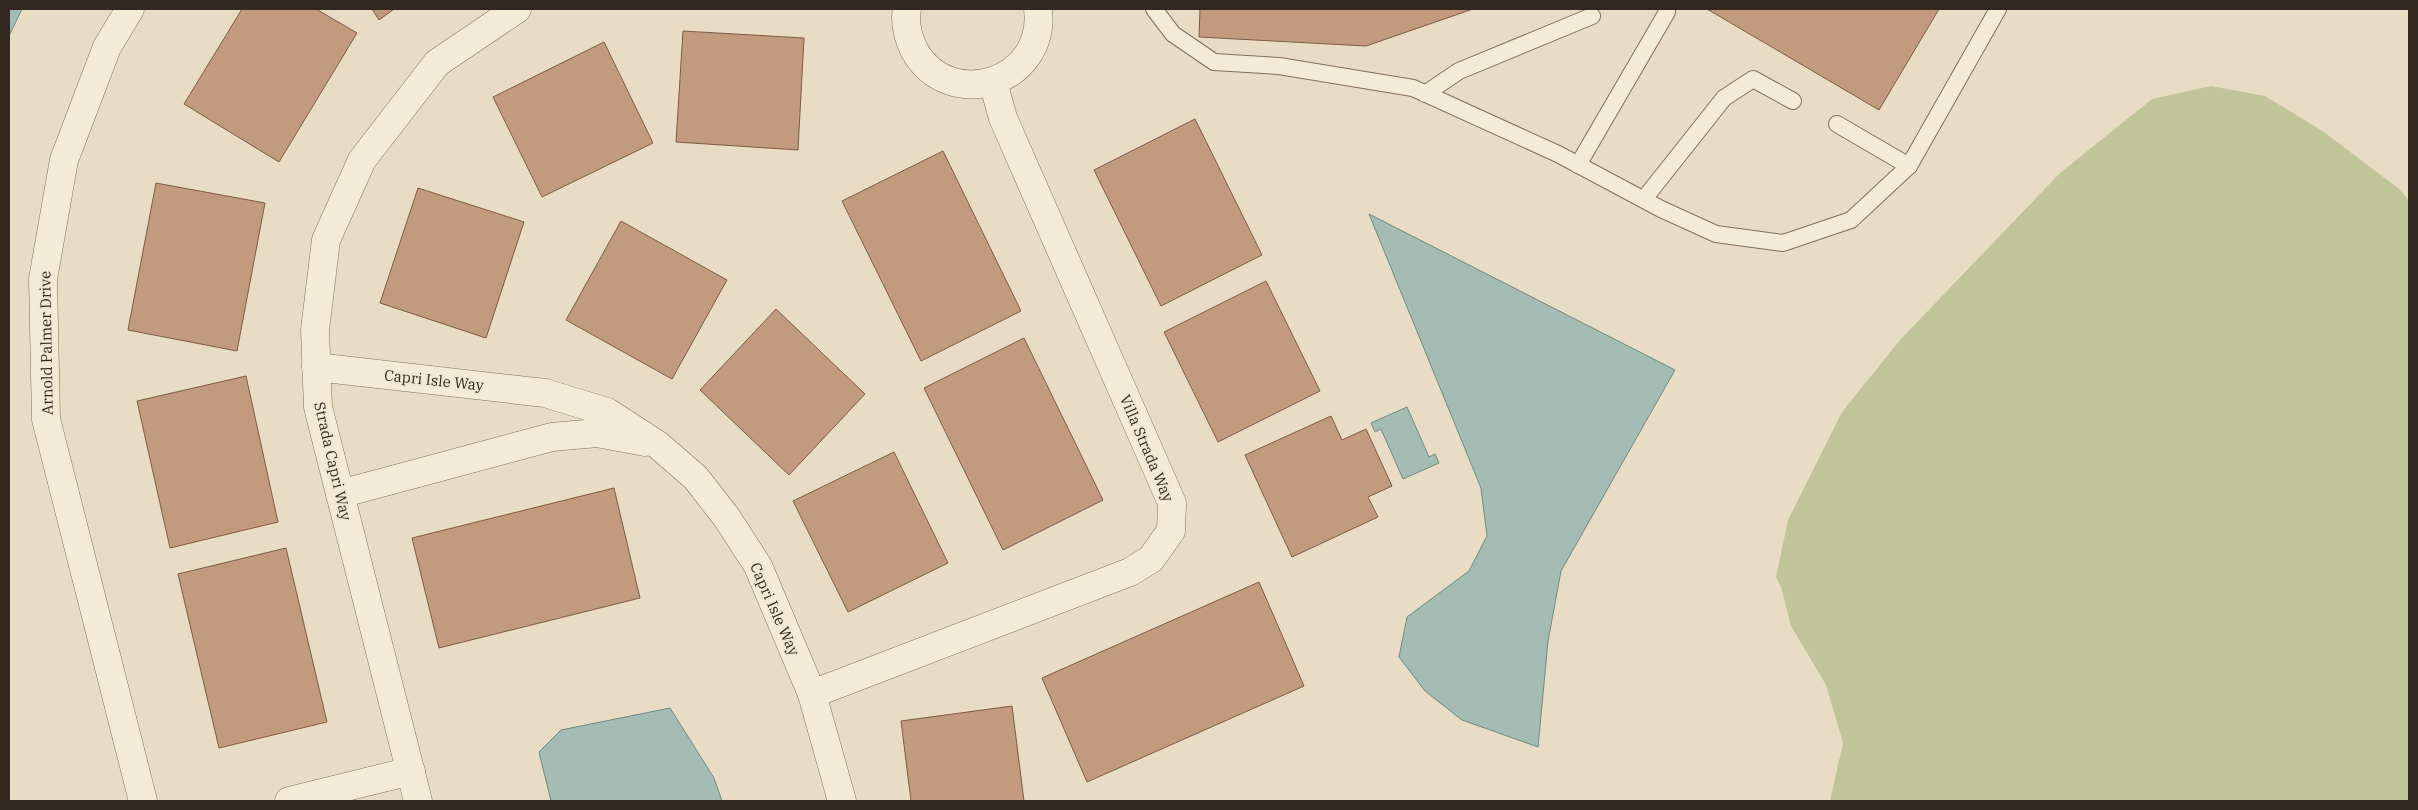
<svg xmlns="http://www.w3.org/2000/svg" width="2418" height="810" font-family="'IBM Plex Serif',serif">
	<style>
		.green { fill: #c0c599 }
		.water { fill: #a5bcb5; stroke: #6d8982 }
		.building { fill: #c29a7e; stroke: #7d5b45 }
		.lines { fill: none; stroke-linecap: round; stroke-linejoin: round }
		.service-casing { stroke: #816f5c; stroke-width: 18 }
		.minor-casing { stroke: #816f5c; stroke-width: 29 }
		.tertiary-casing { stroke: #816f5c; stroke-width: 29 }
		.service { stroke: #f4ebd6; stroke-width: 16 }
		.minor { stroke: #f4ebd6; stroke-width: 28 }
		.tertiary { stroke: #f4ebd6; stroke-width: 28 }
		.labels { text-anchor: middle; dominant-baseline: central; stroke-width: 4.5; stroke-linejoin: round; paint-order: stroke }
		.street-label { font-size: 15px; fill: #32281f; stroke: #f1e8d2 }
	</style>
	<rect width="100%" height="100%" fill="#e8ddc4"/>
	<polygon class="green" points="2211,86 2265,96 2324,132 2398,188 2409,200 2409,801 1830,801 1843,743 1826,685 1791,626 1781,587 1776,577 1788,520 1842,412 1900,340 2060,173 2152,99"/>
	<g class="water">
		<polygon points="9,9 22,9 9,36"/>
		<polygon points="1369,214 1675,370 1561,571 1548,641 1538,747 1462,720 1425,691 1399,657 1407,617 1469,571 1487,536 1481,488"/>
		<polygon points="1407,407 1429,457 1435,454 1439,463 1403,479 1381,429 1375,432 1371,423"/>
		<polygon points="670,708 714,778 722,801 551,801 539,752 561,730"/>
	</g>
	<g class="building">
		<polygon points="242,9 316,9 357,33 279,162 184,104"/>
		<polygon points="372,9 394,9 379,20"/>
		<polygon points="1200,9 1473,9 1366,46 1199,37"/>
		<polygon points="1707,9 1939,9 1879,110"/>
		<polygon points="683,31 804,38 798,150 676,142"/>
		<polygon points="604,42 653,143 542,197 493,97"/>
		<polygon points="1195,119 1262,255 1161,306 1094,170"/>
		<polygon points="943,151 1021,311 921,361 842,201"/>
		<polygon points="156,183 265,203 237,351 128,330"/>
		<polygon points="418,188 524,222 486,338 380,303"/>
		<polygon points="621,221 727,280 672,379 566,320"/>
		<polygon points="1266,281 1320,391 1218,442 1164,332"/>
		<polygon points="776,309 865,394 789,475 700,390"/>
		<polygon points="1024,338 1103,500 1003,550 924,388"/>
		<polygon points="246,376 278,522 170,548 137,401"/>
		<polygon points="1331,416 1342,440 1366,429 1392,486 1368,497 1378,517 1292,557 1245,455"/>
		<polygon points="894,452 948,563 848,612 793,501"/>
		<polygon points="614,488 640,598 439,648 412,538"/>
		<polygon points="286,548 327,722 219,748 178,574"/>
		<polygon points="1259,582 1304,686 1087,782 1042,678"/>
		<polygon points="1012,706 1024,801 911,801 901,721"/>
	</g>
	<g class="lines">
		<defs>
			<g id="service">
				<polyline points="1154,9 1173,34 1214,62 1279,66 1413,88 1558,154 1661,209 1716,234 1783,243 1851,220 1909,166 1998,9"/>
				<polyline points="1425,94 1459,71 1592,16"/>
				<polyline points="1837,124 1909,166"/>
				<polyline points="1578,165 1667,12"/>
				<polyline points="1644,199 1724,98 1753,79 1793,101"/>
			</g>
			<g id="minor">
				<path d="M907,9c-3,14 1,28 7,41 36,64 133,32 124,-41"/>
				<polyline points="316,367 545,393 607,412 658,445 696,478 727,518 758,566 812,694 842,801"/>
				<polyline points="340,494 552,437 597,433 645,442"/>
				<polyline points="812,694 1130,572 1151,559 1171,531 1172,503 1003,118 993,82"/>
				<polyline points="289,801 411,771"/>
				<polyline points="418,801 318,407 315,330 326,240 362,160 437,63 517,9"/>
			</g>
			<polyline id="tertiary" points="130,9 107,47 64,160 43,279 46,419 143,801"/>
		</defs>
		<use href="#service" class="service-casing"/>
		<use href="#minor" class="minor-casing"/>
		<use href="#tertiary" class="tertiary-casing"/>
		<use href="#service" class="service"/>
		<use href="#minor" class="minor"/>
		<use href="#tertiary" class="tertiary"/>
	</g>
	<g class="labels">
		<g class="street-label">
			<text transform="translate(46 343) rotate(-91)">Arnold Palmer Drive</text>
			<text transform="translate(434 380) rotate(6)">Capri Isle Way</text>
			<text transform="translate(1147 448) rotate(67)">Villa Strada Way</text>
			<text transform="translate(333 461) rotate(77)">Strada Capri Way</text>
			<text transform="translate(775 609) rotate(66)">Capri Isle Way</text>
		</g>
	</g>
	<rect width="2418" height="810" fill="none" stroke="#32281f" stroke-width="20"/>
</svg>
